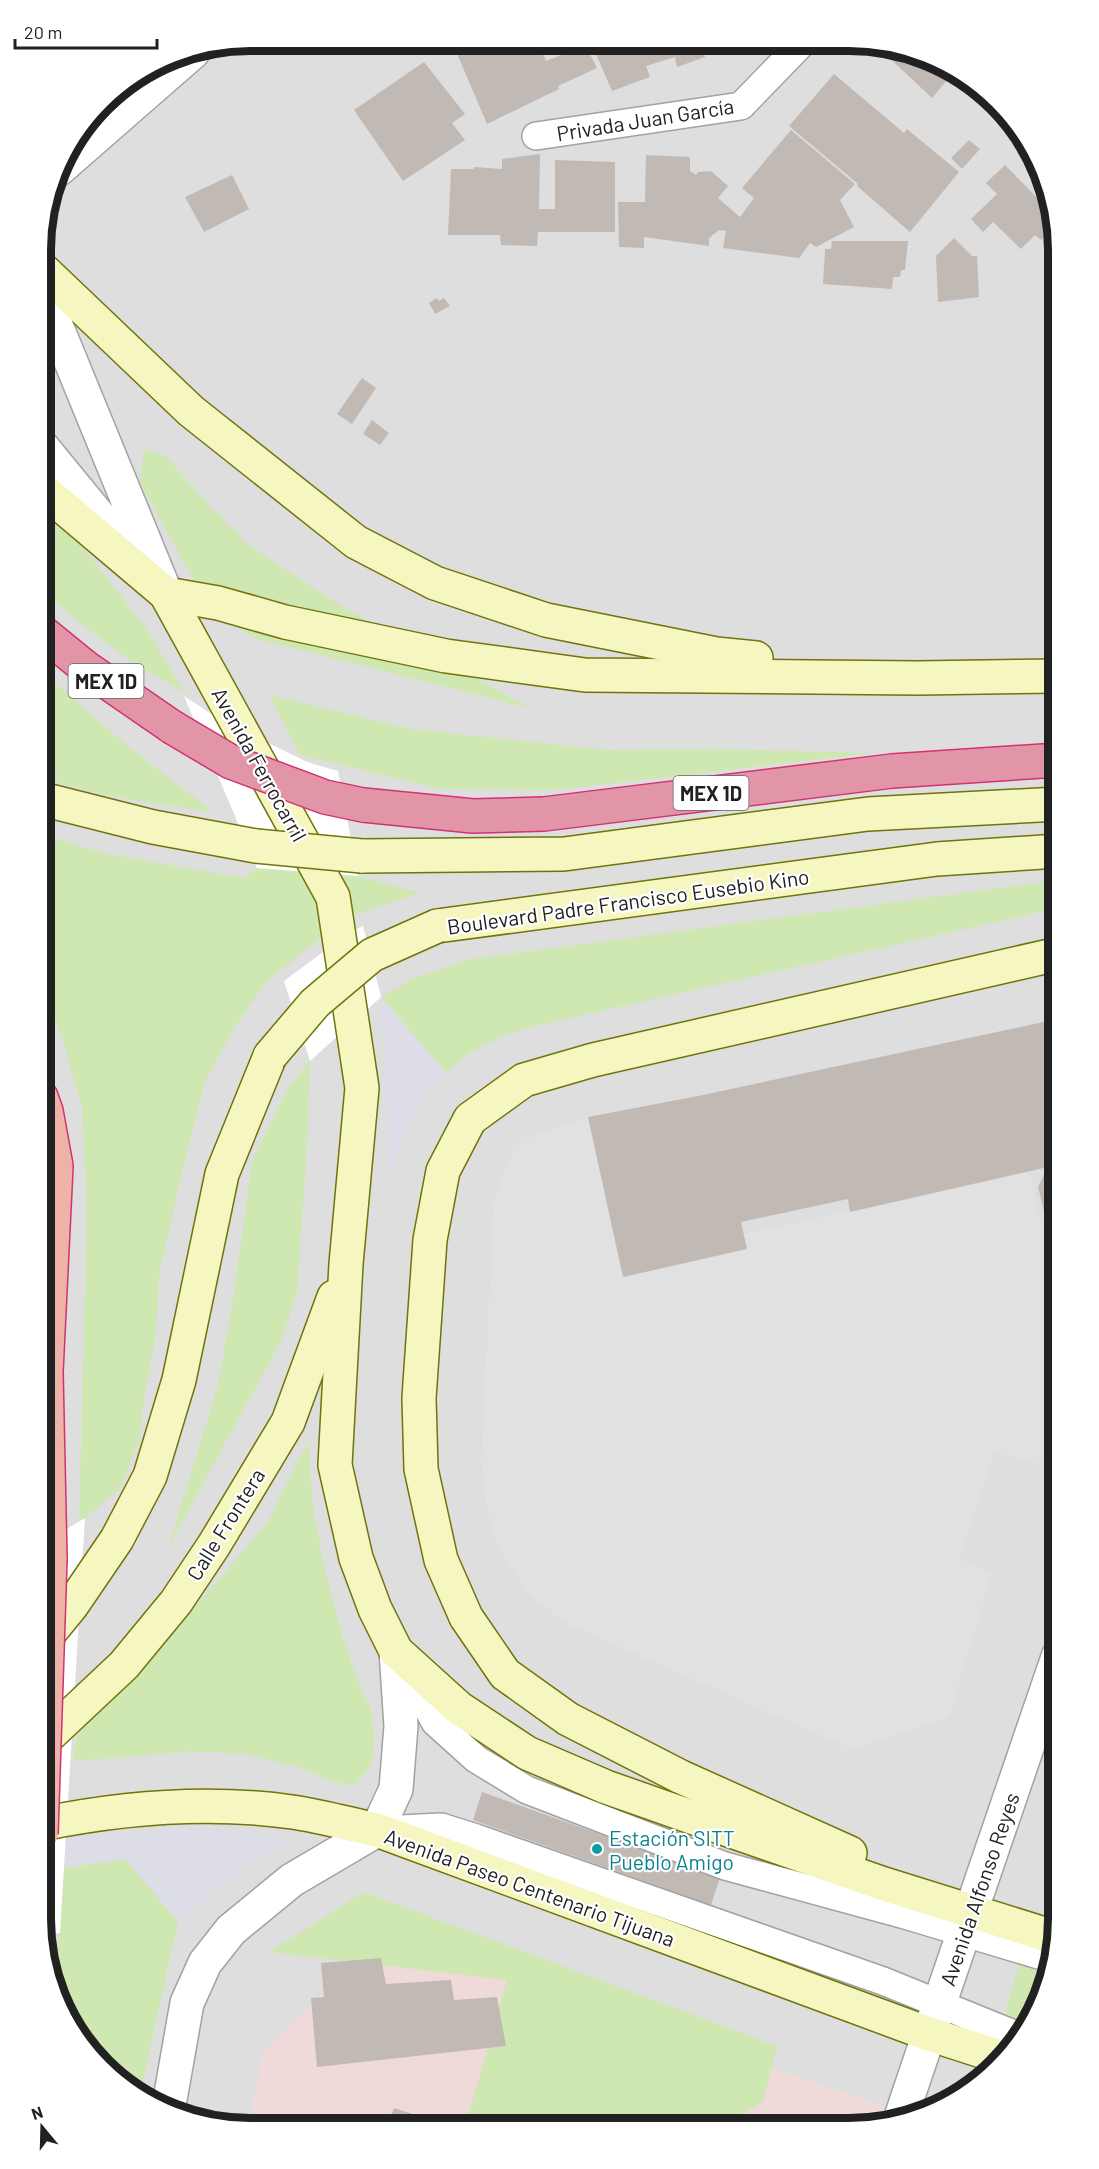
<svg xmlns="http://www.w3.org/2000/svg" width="1099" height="2169" font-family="Barlow,sans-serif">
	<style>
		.residential { fill: #dfdede }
		.commercial { fill: #f0d9d9 }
		.grass { fill: #cfe7b1 }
		.parking { fill: #e1e1e1 }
		.plaza { fill: #dcdde6 }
		.pier { fill: #fff }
		.building { fill: #c1b9b4 }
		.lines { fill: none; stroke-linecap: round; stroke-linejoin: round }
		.service-casing { stroke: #a2a2a2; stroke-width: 30 }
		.minor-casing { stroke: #a2a2a2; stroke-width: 36 }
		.tertiary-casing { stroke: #a2a2a2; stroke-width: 36 }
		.secondary-casing { stroke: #6f740b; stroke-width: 36 }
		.trunk-casing { stroke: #d23272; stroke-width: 36 }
		.motorway-casing { stroke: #d23272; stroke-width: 36 }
		.service { stroke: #fff; stroke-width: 27 }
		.minor { stroke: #fff; stroke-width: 33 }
		.tertiary { stroke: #fff; stroke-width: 33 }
		.secondary { stroke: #f6f6c0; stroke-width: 33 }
		.trunk { stroke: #edb2a8; stroke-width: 33 }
		.motorway { stroke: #e395a8; stroke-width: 33 }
		.secondary-bridge-casing { stroke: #6f740b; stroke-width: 36; stroke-linecap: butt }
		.trunk-bridge-casing { stroke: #d23272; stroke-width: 36; stroke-linecap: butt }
		.motorway-bridge-casing { stroke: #d23272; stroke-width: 36; stroke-linecap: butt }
		.secondary-bridge { stroke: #f6f6c0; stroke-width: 33 }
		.trunk-bridge { stroke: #edb2a8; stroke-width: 33 }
		.motorway-bridge { stroke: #e395a8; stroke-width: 33 }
		.culture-dot { fill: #0f9aa8; stroke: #fff; stroke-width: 2 }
		.labels { text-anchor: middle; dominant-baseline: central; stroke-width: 4.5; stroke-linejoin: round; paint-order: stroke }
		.shield { fill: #fff; stroke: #646464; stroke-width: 1.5 }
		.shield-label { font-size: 20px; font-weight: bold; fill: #212121 }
		.street-label { font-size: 21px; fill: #212121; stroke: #fff }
		.culture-label { font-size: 21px; fill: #0d838f; stroke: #fff; text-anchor: start }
		.rim { fill: none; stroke: #212121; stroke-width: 8 }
	</style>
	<rect width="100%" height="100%" fill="#f1ede8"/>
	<polygon class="residential" points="250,41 889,44 987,92 1047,183 1058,250 1058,1933 1043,1999 1015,2047 965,2093 916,2117 849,2128 223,2127 170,2112 112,2077 52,1986 41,1919 42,223 62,157 112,93 170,56"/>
	<polygon class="commercial" points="380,1938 508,1980 916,2117 849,2128 248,2127 263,2052"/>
	<g class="grass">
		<polygon points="144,450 165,455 200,496 251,547 345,608 532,709 257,639 212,613 140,483"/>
		<polygon points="42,512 81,546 115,588 147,630 185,693 129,660 78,621 42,589"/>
		<path d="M42,672l88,76 83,64c-58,-8 -116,-16 -171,-34z"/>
		<polygon points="269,695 411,729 607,750 719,749 872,753 556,790 440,789 300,755"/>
		<polygon points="42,835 108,854 244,878 257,868 358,876 420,893 348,917 269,979 235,1026 205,1082 186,1155 159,1275 156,1333 144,1399 139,1441 121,1487 79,1524 87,1210 82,1108 63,1041 41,980"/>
		<polygon points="1058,880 1058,908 535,1026 502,1036 471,1052 446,1073 381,997 414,978 472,959"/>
		<polygon points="310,1061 307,1144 297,1293 281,1341 168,1548 218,1385 233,1300 252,1161 288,1088"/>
		<polygon points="308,1442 313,1507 324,1567 343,1637 357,1679 370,1707 375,1737 371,1766 355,1785 331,1781 299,1767 246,1754 186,1751 125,1758 73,1760 79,1725 156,1653 267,1523"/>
		<polygon points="125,1859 178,1921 140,2094 112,2077 55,1990 64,1868"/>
		<polygon points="364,1892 777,2046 763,2102 717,2128 465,2127 507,1980 269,1952"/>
		<polygon points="1019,1964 1048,1974 1043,1999 1022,2034 1001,2028"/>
	</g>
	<polygon class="parking" points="588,1117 624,1277 746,1249 743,1234 1030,1172 1045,1244 1058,1241 1058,1400 1037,1465 996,1452 959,1559 992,1574 949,1717 854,1750 563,1622 527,1591 498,1547 487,1509 481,1460 494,1205 500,1177 511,1156 526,1140 540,1133"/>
	<g class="plaza">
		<polygon points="381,997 446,1073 428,1092 414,1117 399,1153 391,1186"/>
		<polygon points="191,1828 237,1830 288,1840 237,1871 178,1921 125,1859 64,1868 66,1837"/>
	</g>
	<g class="pier">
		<polygon points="184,696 219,719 307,762 338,771 358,876 257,868"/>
		<polygon points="363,926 381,997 310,1061 284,981 350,932"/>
		<polygon points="85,1518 60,1933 43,1935 41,1919 41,1544"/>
	</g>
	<g class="building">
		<polygon points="452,42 538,42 546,61 564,54 559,43 561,42 584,43 597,68 558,86 559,89 487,124"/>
		<polygon points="588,43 703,43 705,48 702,48 705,57 677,67 675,57 646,66 650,77 612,91 593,47 591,48"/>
		<polygon points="883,44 889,44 951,75 932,98 880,49"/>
		<polygon points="424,62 465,114 452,123 465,140 403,181 354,110"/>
		<polygon points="157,65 126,96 120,88"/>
		<polygon points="834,74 904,133 907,129 959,172 910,232 857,186 858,184 789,126"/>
		<polygon points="791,130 855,184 840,200 854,227 816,247 810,243 799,258 723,248 726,231 719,230 709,238 709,246 644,237 644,248 619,247 618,202 645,202 646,155 690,157 690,171 696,175 698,172 711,171 728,186 718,198 740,217 754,198 742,188"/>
		<polygon points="969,140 980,149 962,169 951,158"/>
		<polygon points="1023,146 1040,171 1039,172 1017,153"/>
		<polygon points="540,154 539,209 555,209 555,160 615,162 615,232 538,232 537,246 501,245 500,235 448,235 451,169 474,169 474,167 502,169 502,159"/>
		<polygon points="1005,165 1053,214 1055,227 1041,240 1035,235 1021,249 993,222 983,232 971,219 997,194 986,183"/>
		<polygon points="232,175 249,209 204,232 185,197"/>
		<polygon points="954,238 972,256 977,256 979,297 938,302 936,256"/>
		<polygon points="832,241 908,241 905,270 901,270 900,277 893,277 892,289 823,284 825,249 831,249"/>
		<polygon points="437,298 439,301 444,298 450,306 435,314 429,303"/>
		<polygon points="362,378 376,388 352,424 337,414"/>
		<polygon points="372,420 389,433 380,445 363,434"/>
		<polygon points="1058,1019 1058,1207 1044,1211 1038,1187 1048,1167 850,1212 848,1199 741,1222 747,1249 623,1277 588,1117 703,1095"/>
		<polygon points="482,1792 720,1877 711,1905 473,1820"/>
		<polygon points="381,1958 386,1984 451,1980 454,2000 497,1997 506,2046 317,2067 311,1998 324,1997 321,1963"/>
		<polygon points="394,2108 453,2127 386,2127"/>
	</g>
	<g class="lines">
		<defs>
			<g id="service">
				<polyline points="536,136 741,106 801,44"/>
				<polyline points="42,442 133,553"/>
				<polyline points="403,1664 435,1722 476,1759 527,1790 725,1866 905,1915 1052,1959"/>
				<polyline points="381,1830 441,1827 476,1838 883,1981 1021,2037"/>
			</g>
			<g id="minor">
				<polyline points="59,169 193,52"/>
				<polyline points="900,2120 929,2034"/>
			</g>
			<g id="tertiary">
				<polyline points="42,291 166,594"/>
				<polyline points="929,2034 1058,1657"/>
				<polyline points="168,2111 187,2003 205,1963 231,1930 292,1880 377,1830 396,1789 401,1726 396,1651"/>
			</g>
			<g id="secondary">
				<polyline points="42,269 191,411 356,542 435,583 546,620 716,654 756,658"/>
				<polyline points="42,489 166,594 218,603 285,622 446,656 585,675 918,678 1058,676"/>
				<polyline points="166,594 333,897 362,1088 346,1264 335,1465 356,1558 375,1609 396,1651 459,1708 527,1753 606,1787 714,1825 884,1884 1057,1938"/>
				<polyline points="42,799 153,827 256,846"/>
				<polyline points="362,856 564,854 868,814 1058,804"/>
				<polyline points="437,926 937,859 1058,851"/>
				<polyline points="41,1643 72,1605 117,1539 150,1476 179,1380 222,1174 270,1056"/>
				<polyline points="41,1743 124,1665 176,1602 214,1545 288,1422 334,1297"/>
				<path d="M41,1824c83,-17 166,-24 251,-12 28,4 57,12 85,18l552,204 74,24"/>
				<polyline points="850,1853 681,1777 568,1719 505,1674 466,1617 441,1560 421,1469 419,1398 430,1240 443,1171 470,1119 524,1080 593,1060 1058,954"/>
			</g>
			<polyline id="trunk" points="41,1097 46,1111 56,1166 46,1372 50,1559"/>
			<g id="motorway">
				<polyline points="42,632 85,667 172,727"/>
				<polyline points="363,805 473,816 544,814 892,771 1058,760"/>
			</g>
		</defs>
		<use href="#service" class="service-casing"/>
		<use href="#minor" class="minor-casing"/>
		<use href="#tertiary" class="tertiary-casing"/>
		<use href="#secondary" class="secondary-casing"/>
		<use href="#trunk" class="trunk-casing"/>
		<use href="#motorway" class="motorway-casing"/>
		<use href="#service" class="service"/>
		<use href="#minor" class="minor"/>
		<use href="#tertiary" class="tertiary"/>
		<use href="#secondary" class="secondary"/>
		<use href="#trunk" class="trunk"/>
		<use href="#motorway" class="motorway"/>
		<defs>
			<g id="secondary-bridge">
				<polyline points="256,846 362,856"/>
				<polyline points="270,1056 315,1003 372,955 437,926"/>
			</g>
			<polyline id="trunk-bridge" points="41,1834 50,1559"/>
			<polyline id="motorway-bridge" points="172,727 231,762 325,797 363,805"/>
		</defs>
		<use href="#secondary-bridge" class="secondary-bridge-casing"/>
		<use href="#trunk-bridge" class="trunk-bridge-casing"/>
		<use href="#motorway-bridge" class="motorway-bridge-casing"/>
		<use href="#secondary-bridge" class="secondary-bridge"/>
		<use href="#trunk-bridge" class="trunk-bridge"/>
		<use href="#motorway-bridge" class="motorway-bridge"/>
	</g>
	<circle class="culture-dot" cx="597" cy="1849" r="6"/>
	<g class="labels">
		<g class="shield">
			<rect x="68.5" y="664" width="75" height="34" rx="4.5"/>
			<rect x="673.5" y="776" width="75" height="34" rx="4.5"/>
		</g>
		<g class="shield-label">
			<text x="106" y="681">MEX 1D</text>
			<text x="711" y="793">MEX 1D</text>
		</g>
		<g class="street-label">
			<text transform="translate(645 119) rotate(-9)">Privada Juan García</text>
			<text transform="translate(260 764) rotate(61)">Avenida Ferrocarril</text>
			<text transform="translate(628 901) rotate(-8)">Boulevard Padre Francisco Eusebio Kino</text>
			<text transform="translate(225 1524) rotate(-58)">Calle Frontera</text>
			<text transform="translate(530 1887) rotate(20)">Avenida Paseo Centenario Tijuana</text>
			<text transform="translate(979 1889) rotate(-71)">Avenida Alfonso Reyes</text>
		</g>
		<g class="culture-label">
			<text x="609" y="1837">Estación SITT<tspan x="609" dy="24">Pueblo Amigo</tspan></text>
		</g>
	</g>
	<path d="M0 0H1099V2169H0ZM250 51H849A199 199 0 0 1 1048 250V1919A199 199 0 0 1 849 2118H250A199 199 0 0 1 51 1919V250A199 199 0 0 1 250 51Z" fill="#fff" fill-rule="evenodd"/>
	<path class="rim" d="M250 51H849A199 199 0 0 1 1048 250V1919A199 199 0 0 1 849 2118H250A199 199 0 0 1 51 1919V250A199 199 0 0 1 250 51Z"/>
	<g transform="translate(42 2127) rotate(341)" stroke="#ffffff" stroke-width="4.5" paint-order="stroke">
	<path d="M0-4.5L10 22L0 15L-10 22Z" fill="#212121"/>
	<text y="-9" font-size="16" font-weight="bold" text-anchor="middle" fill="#212121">N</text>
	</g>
	<path d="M15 39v9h142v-9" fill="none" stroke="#212121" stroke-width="3"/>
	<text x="24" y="39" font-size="18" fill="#212121" stroke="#ffffff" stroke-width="4.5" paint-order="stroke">20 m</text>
</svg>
